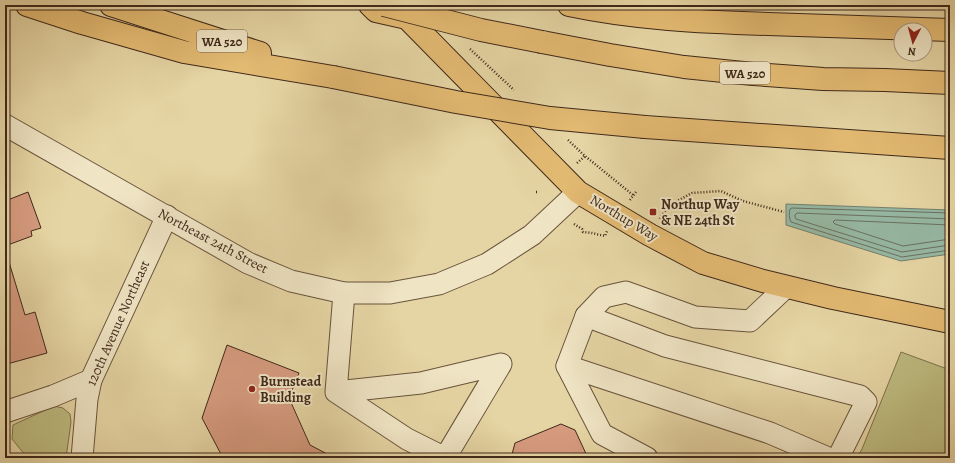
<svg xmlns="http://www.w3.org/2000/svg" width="955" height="463" font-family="Alegreya,serif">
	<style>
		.green { fill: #bdbb80; stroke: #7e724d }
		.water { fill: #96b9a5; stroke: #737f6d }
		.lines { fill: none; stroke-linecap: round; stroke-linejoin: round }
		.shore { stroke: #6a7160; stroke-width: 1 }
		.building { fill: #d69b7f; stroke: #3f291a }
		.minor-casing { stroke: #69543c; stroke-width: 23 }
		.major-casing { stroke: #3f291a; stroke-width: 24 }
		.highway-casing { stroke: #3f291a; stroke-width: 24 }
		.path { stroke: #3f291a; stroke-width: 2.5; stroke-dasharray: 1 2; stroke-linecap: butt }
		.minor { stroke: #efe4c4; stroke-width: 21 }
		.major { stroke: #e3ba72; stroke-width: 22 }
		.highway { stroke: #e3ba72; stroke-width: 22 }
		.highway-bridge-casing { stroke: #3f291a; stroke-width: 24; stroke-linecap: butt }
		.highway-bridge { stroke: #e3ba72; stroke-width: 22 }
		.poi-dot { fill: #8f2418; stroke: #efe4c4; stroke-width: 1.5 }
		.labels { text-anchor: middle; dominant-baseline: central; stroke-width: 4; stroke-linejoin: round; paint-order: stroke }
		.shield { fill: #efe4c4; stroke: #74614d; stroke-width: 1 }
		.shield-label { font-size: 13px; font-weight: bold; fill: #3f291a }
		.poi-label { font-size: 14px; font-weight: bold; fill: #3f291a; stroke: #efe4c4; text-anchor: start }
		.street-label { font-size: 14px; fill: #3f291a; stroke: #efe4c4 }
	</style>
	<rect width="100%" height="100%" fill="#e6d5a4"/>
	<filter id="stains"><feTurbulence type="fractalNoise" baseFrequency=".005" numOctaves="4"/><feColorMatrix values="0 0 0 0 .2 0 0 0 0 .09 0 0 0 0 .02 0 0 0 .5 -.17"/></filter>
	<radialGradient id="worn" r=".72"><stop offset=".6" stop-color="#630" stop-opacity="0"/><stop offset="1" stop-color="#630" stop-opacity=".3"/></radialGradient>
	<g class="green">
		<polygon points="901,352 950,370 950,458 857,458 862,449"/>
		<polygon points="54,406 63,408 70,414 71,422 66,458 32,458 26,456 12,439 13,425"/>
	</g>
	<polygon class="water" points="786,204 950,210 950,254 901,261 786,225"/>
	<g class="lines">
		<g class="shore">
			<path d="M950,213l-158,-5 -2,1c-1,3 -1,10 1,13l111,35 48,-7"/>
			<polyline points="950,219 797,213 795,215 795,217 796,219 902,252 950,245"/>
			<polyline points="950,225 835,220 833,222 835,224 903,246 950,239"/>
		</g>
	</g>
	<g class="building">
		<polygon points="28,192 41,228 31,231 32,236 5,246 5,201"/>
		<polygon points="5,262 9,262 25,315 35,312 47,353 7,364 5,356"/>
		<polygon points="227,345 299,373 289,398 310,445 335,458 223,458 202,418"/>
		<polygon points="561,424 575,430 588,458 511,458 515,443"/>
	</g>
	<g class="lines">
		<defs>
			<g id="minor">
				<polyline points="5,125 248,263 291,281 344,293 390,293 439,284 487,264 532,235 578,192"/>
				<polyline points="786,287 750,321 695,317 626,292 604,297 586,316 567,366 770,433 828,458"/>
				<polyline points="586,316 665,346 860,396 866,402 838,458"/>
				<polyline points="567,366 602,434 647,458"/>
				<polyline points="336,392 421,383 501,364 445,458 407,439 336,392 344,293"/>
				<polyline points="5,412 53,396 91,380"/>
				<polyline points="82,458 87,399 91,380 167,216"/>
			</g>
			<polyline id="major" points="370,5 376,11 407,18 578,192 650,235 703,263 763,281 833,298 950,322"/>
			<g id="highway">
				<polyline points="27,5 82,23 184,52 333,77"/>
				<polyline points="111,5 260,53"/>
				<path d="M569,5c66,14 133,17 199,19 61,2 121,4 182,6"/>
				<polyline points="542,42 610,55 684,67 753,74 823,79 885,80 950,83"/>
				<polyline points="645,127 950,148"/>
			</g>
		</defs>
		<use href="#minor" class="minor-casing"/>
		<use href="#major" class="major-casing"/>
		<use href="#highway" class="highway-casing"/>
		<g class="path">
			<polyline points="470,49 514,90"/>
			<polyline points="568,140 585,156 633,195"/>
			<polyline points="577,163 585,156"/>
			<polyline points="536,192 539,192"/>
			<polyline points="630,200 636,192"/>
			<polyline points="660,219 668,206 692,193 721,191 743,201 784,212"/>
			<polyline points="574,224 582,229 583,232 592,233 605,236 607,231"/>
		</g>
		<use href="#minor" class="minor"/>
		<use href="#major" class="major"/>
		<use href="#highway" class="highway"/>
		<defs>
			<g id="highway-bridge">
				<polyline points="384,5 481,30 542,42"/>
				<polyline points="333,77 456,102 550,118 645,127"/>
			</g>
		</defs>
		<use href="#highway-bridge" class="highway-bridge-casing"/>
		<use href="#highway-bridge" class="highway-bridge"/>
	</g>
	<g class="poi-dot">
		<rect x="649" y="208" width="8" height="8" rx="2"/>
		<circle cx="252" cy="389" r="4"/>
	</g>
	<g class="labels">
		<g class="shield">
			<rect x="197" y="30" width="50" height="22" rx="3"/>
			<rect x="720" y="62" width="50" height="22" rx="3"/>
		</g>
		<g class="shield-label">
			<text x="222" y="41">WA 520</text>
			<text x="745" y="73">WA 520</text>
		</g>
		<g class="poi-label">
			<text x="661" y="204">Northup Way<tspan x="661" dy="16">&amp; NE 24th St</tspan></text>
			<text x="260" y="381">Burnstead<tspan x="260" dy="16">Building</tspan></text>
		</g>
		<g class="street-label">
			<text transform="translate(624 218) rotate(31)">Northup Way</text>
			<text transform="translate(213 241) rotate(28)">Northeast 24th Street</text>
			<text transform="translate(118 323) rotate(-66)">120th Avenue Northeast</text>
		</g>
	</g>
	<rect width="955" height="463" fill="none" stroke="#e6d5a4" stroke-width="20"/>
	<rect x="6" y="6" width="943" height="451" fill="none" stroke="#3f291a" stroke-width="2"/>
	<rect x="10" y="10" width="935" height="443" fill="none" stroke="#3f291a"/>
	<g transform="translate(913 42) rotate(186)"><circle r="19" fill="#efe4c4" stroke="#a99980"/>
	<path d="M0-3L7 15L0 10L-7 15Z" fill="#8f2418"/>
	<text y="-6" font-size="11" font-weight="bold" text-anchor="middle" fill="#3f291a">N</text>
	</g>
	<rect width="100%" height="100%" filter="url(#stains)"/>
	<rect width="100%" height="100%" fill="url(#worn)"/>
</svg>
